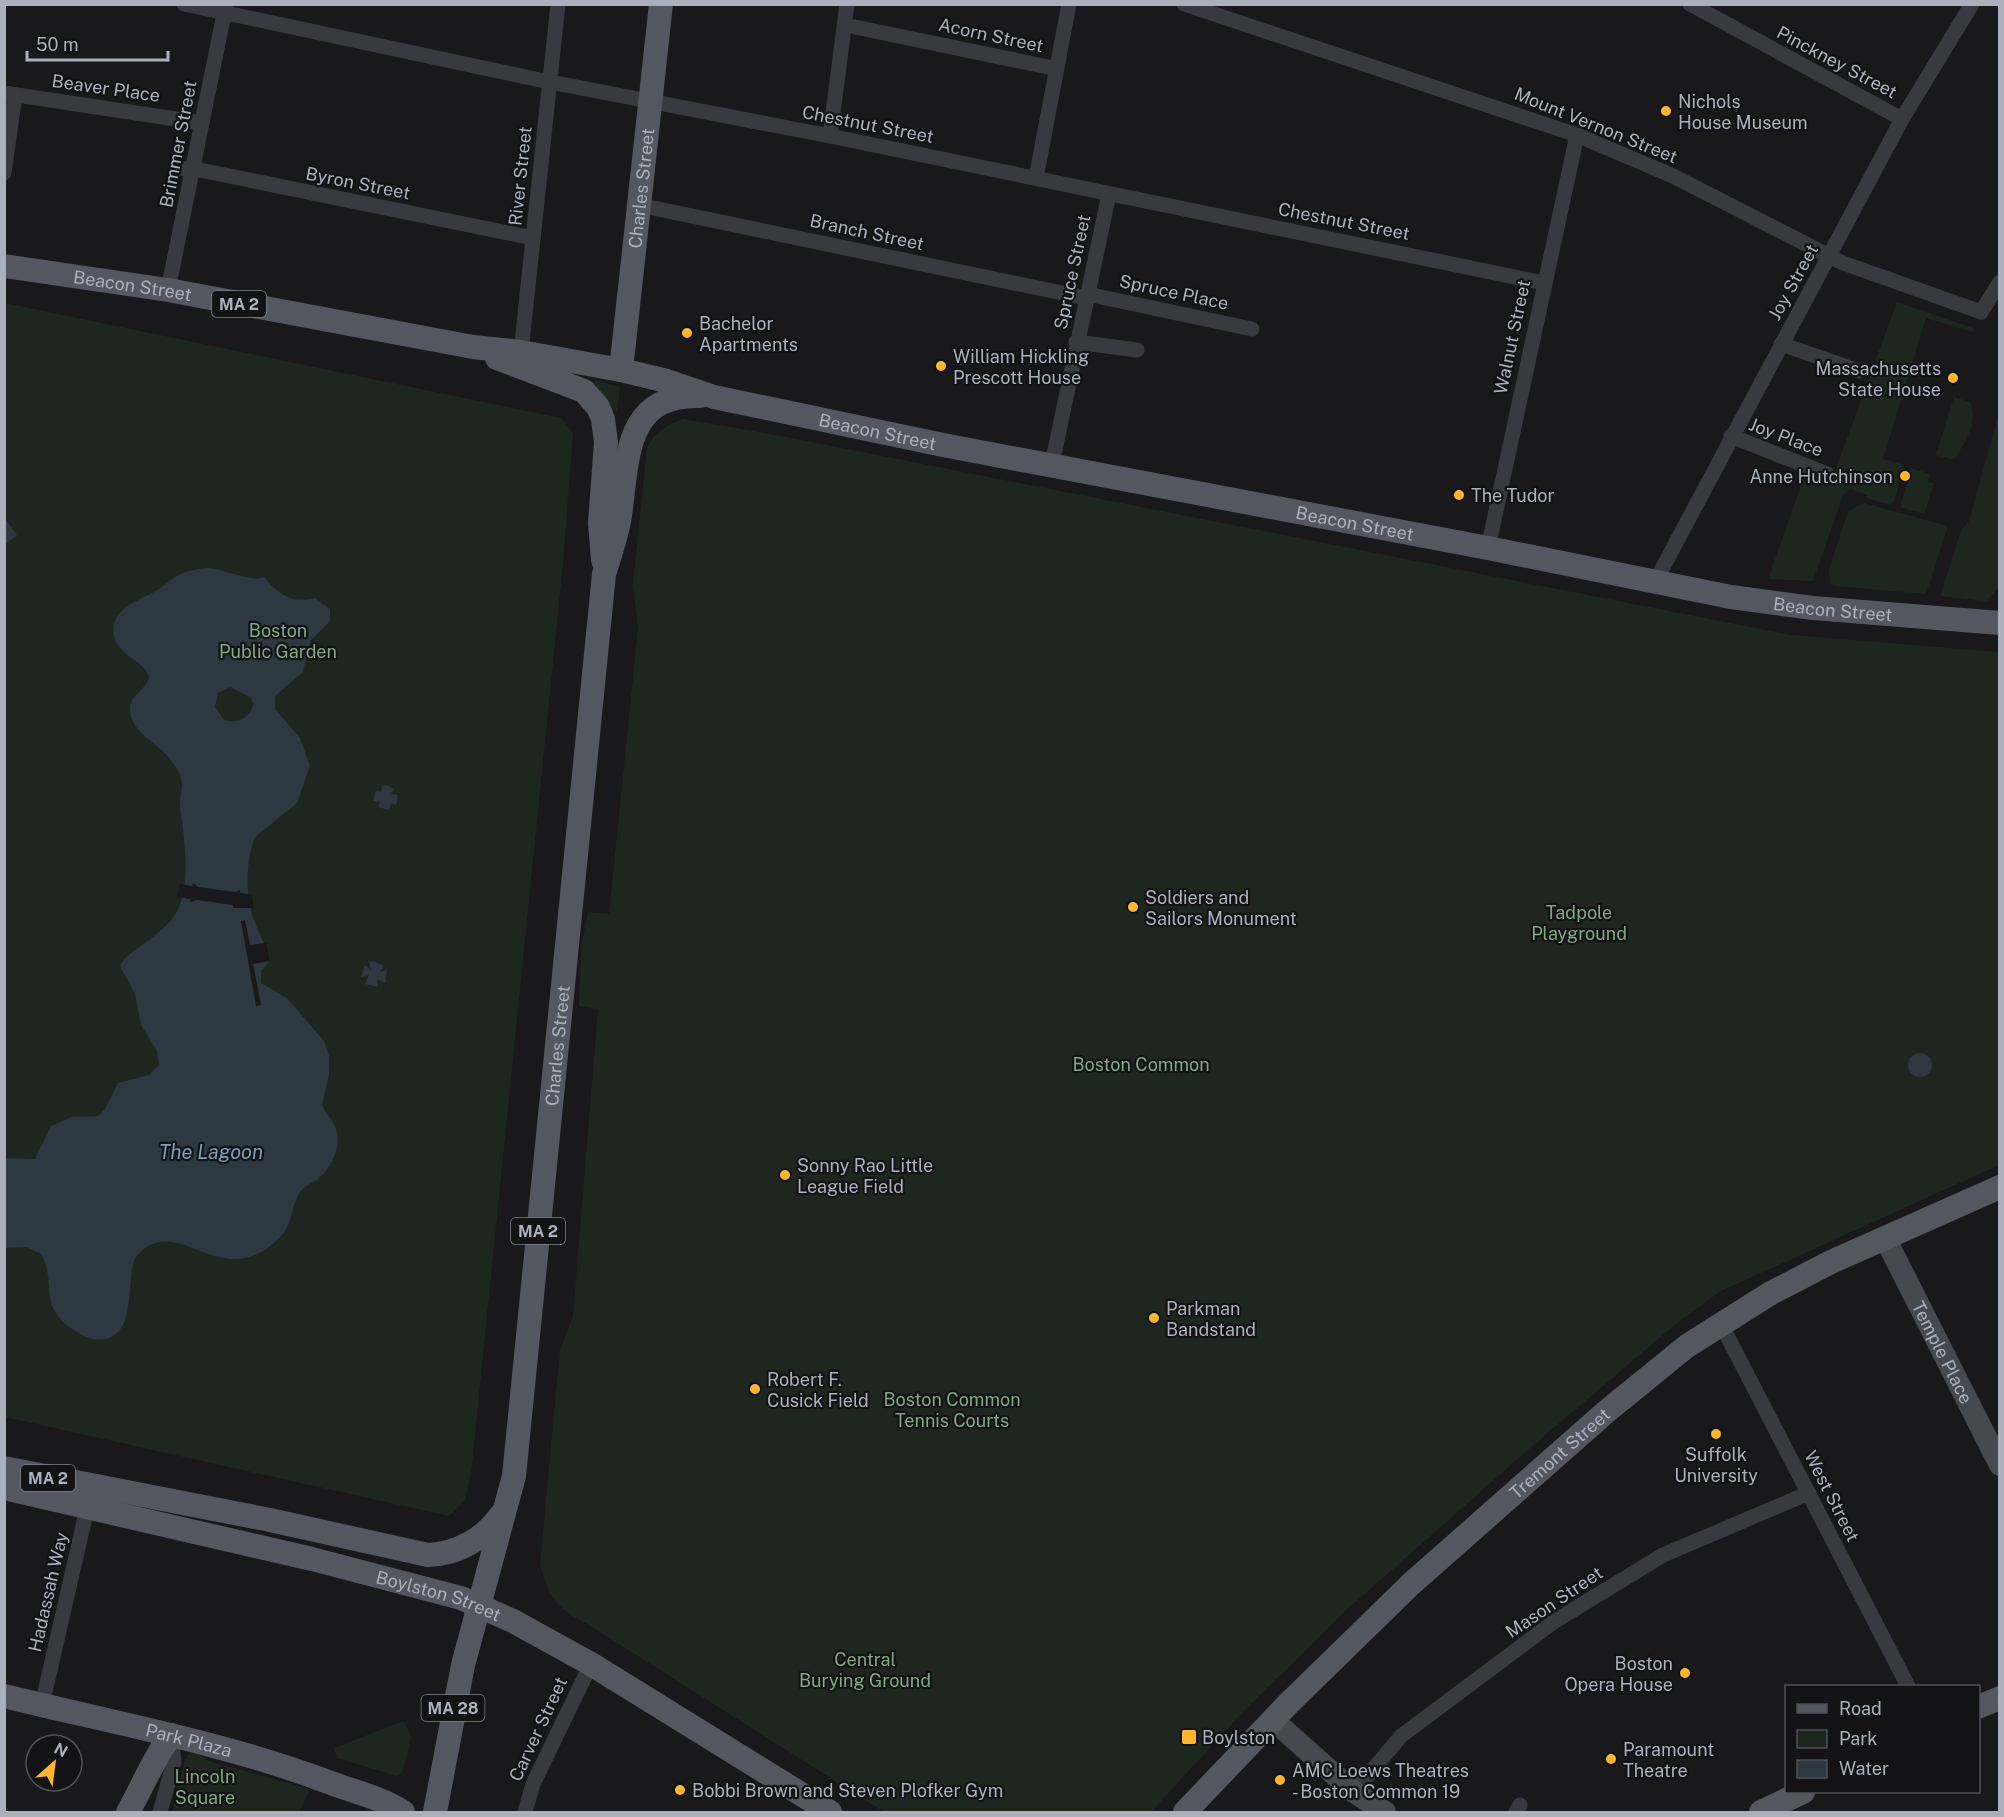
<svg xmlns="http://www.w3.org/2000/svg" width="2004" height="1817" font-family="'Public Sans',sans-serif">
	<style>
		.green { fill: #1e271f }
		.water { fill: #2d3840; fill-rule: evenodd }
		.pier { fill: #19191b }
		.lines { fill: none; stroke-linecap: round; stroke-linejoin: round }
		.minor { stroke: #393a40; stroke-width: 15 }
		.secondary { stroke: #474951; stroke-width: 22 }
		.primary { stroke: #555760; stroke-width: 24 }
		.poi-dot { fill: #ffb62d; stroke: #131316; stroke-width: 2 }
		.labels { text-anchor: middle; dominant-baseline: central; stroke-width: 4.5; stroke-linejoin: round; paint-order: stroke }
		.shield { fill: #131316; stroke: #7d818a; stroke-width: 1.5 }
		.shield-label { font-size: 16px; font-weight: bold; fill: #aab0bc }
		.street-label { font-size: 18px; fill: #aab0bc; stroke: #131316 }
		.poi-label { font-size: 18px; fill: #aab0bc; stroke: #131316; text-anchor: start }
		.park-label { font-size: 18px; fill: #80a882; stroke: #131316 }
		.water-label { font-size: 20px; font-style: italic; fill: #7f9eb9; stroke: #131316 }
	</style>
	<rect width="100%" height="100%" fill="#19191b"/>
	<g class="green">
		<polygon points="1897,302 1974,328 1973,332 1926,318 1883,459 1904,465 1894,502 1890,505 1867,498 1867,495 1850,489 1843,495 1813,581 1768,579 1804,477 1830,485"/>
		<polygon points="5,303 561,418 573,433 563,563 471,1474 464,1502 449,1516 5,1417"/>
		<polygon points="596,380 620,387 617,411 609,410 594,386"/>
		<path d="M1954,397l16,5c8,21 -4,39 -16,58l-18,-5z"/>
		<path d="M684,419l97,17 1010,199 208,17v513l-278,126 -44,32 -147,125 -188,166 -104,103 -87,95h-267l-298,-189c-30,-14 -37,-28 -46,-58l20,-215 13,-34 25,-307 -19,-3 2,-59 7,-35 21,2 29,-286 -5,-44 14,-136c8,-16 20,-24 37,-29z"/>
		<polygon points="1999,419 1999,587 1986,601 1940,596 1961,531 1969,521 1997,420"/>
		<polygon points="1911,468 1930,474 1928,482 1934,483 1924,514 1900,507"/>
		<polygon points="1864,503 1948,526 1926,594 1834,586 1830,583 1829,570 1848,511"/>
		<polygon points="404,1721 411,1737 403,1771 397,1776 337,1758 334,1748"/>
		<polygon points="195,1752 209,1761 310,1789 299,1812 174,1812 173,1806 185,1760 189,1754"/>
	</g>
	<g class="water">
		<polygon points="6,520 17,535 5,545 5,521"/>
		<path d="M206,568c18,0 44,15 58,9 15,18 27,27 51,21l15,11v12l-20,20 -7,31 -28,24v13l25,29 10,28 -13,37 -42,34c-9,22 -10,58 -2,80 5,16 13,28 17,44l-9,10v12l26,15 37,43 5,15v19l-7,30c4,9 11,15 14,24 6,16 -4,38 -17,49 -5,5 -14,7 -18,13 -10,13 -8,33 -20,45 -53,56 -93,-10 -131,9 -7,4 -13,9 -16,16 -8,23 4,85 -41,78 -9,-2 -17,-7 -24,-12 -31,-24 -12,-45 -28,-73l-15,-7 -21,1 -1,-90 31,1 16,-33 21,-9 26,-1 7,-7 13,-26 31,-8 10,-10 -2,-14 -16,-26 -6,-31 -15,-28 4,-7c15,-13 36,-25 49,-41 19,-25 12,-76 8,-104 -5,-26 11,-27 -11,-55 -12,-16 -39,-26 -40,-49 -1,-16 17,-19 19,-34 -6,-16 -28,-19 -34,-37 -9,-27 20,-37 37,-46 25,-14 21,-21 54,-25zM230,687l20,10 4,7c-6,15 -15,20 -30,16l-9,-13 3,-14z"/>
		<polygon points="386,785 394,789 391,794 398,795 396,805 391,803 389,810 378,807 380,802 373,801 376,790 381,792 382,786"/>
		<polygon points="373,961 384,966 380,972 387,970 385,983 377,979 378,987 365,984 369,975 361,977 365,965 371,970 369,962"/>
		<circle cx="1920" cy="1065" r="12"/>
	</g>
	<g class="pier">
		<polygon points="193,883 198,887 235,892 240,890 240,893 252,894 254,908 233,908 233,905 197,900 190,902 190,899 177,897 180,884 192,886"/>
		<polygon points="245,920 250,945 266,943 270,961 253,964 261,1005 256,1006 241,921"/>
	</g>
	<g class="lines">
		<g class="minor">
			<polyline points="184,4 540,80 830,136 1544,283"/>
			<polyline points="1184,4 1577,135 1673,176 1843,263 1981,312 2000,282"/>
			<polyline points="1690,4 1902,119"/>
			<polyline points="855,27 1048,67"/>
			<polyline points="4,93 202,123"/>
			<polyline points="830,136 847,4"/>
			<polyline points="176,168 205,171 533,238"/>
			<polyline points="4,173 15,95"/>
			<polyline points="1036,178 1069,4"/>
			<polyline points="639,205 1086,298"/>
			<polyline points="168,290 226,4"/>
			<polyline points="1087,294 1252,329"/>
			<polyline points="1076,342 1137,350"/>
			<polyline points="1781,344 1859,371"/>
			<polyline points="521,352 558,4"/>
			<polyline points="1731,436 1827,474"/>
			<polyline points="1052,464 1109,194"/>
			<polyline points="1488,548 1577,135"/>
			<polyline points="1655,582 1902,119 1972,4"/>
			<polyline points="1721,1324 1908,1686"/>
			<polyline points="42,1705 89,1500"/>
			<polyline points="1354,1792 1401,1736 1555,1621 1663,1555 1809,1493"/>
			<polyline points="160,1812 174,1762 171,1735"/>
			<polyline points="525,1812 533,1784 591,1664"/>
			<polyline points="1516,1812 1520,1805"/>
		</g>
		<g class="secondary">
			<path id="s1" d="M1885,1238l115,227"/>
			<polyline points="1273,1720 1354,1792 1385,1812"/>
		</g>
		<g class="primary">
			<path id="s2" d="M4,266l164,24 305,57 48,5 100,18 46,11 47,16 229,48 545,103 243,49 82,11 187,15"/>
			<polyline points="497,358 584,391 598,407 603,419 606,442 600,523 603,560"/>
			<path id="s3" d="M621,370l40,-366"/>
			<path d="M4,1468l266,52 158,35c29,-1 56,-16 73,-40"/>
			<path id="s4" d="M4,1488l308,71 149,39 52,23 78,43 239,148"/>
			<path id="s5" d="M4,1696c110,27 222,47 327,87 24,9 51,15 72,29"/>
			<polyline points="1978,1707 2000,1698"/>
			<path d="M128,1812c15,-26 25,-53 43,-77"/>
			<path id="s6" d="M435,1812l28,-147 51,-189 90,-902c6,-19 13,-39 16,-58 8,-57 4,-122 80,-120"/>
			<path id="s7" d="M1185,1812l104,-109 122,-119 196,-173 80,-65 84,-53 60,-31 169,-75"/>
			<polyline points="1761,1812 1803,1792"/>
		</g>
	</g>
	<g class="poi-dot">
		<circle cx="1666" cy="111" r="6"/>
		<circle cx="687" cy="333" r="6"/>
		<circle cx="941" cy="366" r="6"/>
		<circle cx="1953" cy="378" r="6"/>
		<circle cx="1905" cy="476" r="6"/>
		<circle cx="1459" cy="495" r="6"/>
		<circle cx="1133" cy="907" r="6"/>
		<circle cx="785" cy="1175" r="6"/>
		<circle cx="1154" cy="1318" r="6"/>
		<circle cx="755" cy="1389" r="6"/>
		<circle cx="1716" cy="1434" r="6"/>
		<circle cx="1685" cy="1673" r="6"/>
		<rect x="1181" y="1729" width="16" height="16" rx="3"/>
		<circle cx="1611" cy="1759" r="6"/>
		<circle cx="1280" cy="1780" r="6"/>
		<circle cx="680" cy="1790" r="6"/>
	</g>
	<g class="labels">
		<g class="shield">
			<rect x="212" y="291" width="54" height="26" rx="4.5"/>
			<rect x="511" y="1218" width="54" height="26" rx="4.5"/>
			<rect x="21" y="1465" width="54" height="26" rx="4.5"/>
			<rect x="421.5" y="1695" width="63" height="26" rx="4.5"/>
		</g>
		<g class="shield-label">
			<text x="239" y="304">MA 2</text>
			<text x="538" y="1231">MA 2</text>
			<text x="48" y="1478">MA 2</text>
			<text x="453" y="1708">MA 28</text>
		</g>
		<g class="street-label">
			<text transform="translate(991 35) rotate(12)">Acorn Street</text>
			<text transform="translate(1837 62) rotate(28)">Pinckney Street</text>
			<text transform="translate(106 88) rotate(8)">Beaver Place</text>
			<text transform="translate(868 124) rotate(11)">Chestnut Street</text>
			<text transform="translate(1596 125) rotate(22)">Mount Vernon Street</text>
			<text transform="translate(178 144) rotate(-79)">Brimmer Street</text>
			<text transform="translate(520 176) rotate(-84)">River Street</text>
			<text transform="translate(358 183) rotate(11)">Byron Street</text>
			<text stroke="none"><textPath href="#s3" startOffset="183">Charles Street</textPath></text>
			<text transform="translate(1344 221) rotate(11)">Chestnut Street</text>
			<text transform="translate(867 232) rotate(12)">Branch Street</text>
			<text transform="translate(1072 272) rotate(-78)">Spruce Street</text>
			<text transform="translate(1793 282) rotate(-61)">Joy Street</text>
			<text stroke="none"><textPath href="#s2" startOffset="130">Beacon Street</textPath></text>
			<text transform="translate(1174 292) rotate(12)">Spruce Place</text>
			<text transform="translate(1512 337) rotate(-78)">Walnut Street</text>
			<text stroke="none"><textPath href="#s2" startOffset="890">Beacon Street</textPath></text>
			<text transform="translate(1786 437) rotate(21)">Joy Place</text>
			<text stroke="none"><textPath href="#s2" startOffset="1376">Beacon Street</textPath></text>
			<text stroke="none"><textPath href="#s2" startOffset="1862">Beacon Street</textPath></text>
			<text stroke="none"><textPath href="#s6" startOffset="778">Charles Street</textPath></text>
			<text stroke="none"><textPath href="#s1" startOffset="128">Temple Place</textPath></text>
			<text stroke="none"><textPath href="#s7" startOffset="519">Tremont Street</textPath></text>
			<text transform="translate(1832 1496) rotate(63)">West Street</text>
			<text transform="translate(48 1592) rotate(-77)">Hadassah Way</text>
			<text stroke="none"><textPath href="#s4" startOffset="448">Boylston Street</textPath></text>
			<text transform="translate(1554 1602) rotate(-34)">Mason Street</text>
			<text transform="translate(538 1729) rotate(-65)">Carver Street</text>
			<text stroke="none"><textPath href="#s5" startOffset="190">Park Plaza</textPath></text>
		</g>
		<g class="poi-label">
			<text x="1678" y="101">Nichols<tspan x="1678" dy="21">House Museum</tspan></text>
			<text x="699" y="323">Bachelor<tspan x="699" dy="21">Apartments</tspan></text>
			<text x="953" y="356">William Hickling<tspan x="953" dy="21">Prescott House</tspan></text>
			<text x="1941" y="368" text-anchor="end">Massachusetts<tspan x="1941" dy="21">State House</tspan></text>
			<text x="1893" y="476" text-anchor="end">Anne Hutchinson</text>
			<text x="1471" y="495">The Tudor</text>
			<text x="1145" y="897">Soldiers and<tspan x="1145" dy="21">Sailors Monument</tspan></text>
			<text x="797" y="1165">Sonny Rao Little<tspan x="797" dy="21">League Field</tspan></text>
			<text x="1166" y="1308">Parkman<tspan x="1166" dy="21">Bandstand</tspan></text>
			<text x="767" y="1379">Robert F.<tspan x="767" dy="21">Cusick Field</tspan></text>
			<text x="1716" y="1454" text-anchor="middle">Suffolk<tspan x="1716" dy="21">University</tspan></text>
			<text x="1673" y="1663" text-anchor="end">Boston<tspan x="1673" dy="21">Opera House</tspan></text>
			<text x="1202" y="1737">Boylston</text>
			<text x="1623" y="1749">Paramount<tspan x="1623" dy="21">Theatre</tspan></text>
			<text x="1292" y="1770">AMC Loews Theatres<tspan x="1292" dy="21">- Boston Common 19</tspan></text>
			<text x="692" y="1790">Bobbi Brown and Steven Plofker Gym</text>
		</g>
		<g class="park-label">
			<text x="278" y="630">Boston<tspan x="278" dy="21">Public Garden</tspan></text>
			<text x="1579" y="912">Tadpole<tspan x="1579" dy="21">Playground</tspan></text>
			<text x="1141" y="1064">Boston Common</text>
			<text x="952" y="1399">Boston Common<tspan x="952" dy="21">Tennis Courts</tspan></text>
			<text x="865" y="1659">Central<tspan x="865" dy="21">Burying Ground</tspan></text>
			<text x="205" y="1776">Lincoln<tspan x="205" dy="21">Square</tspan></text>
		</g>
		<g class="water-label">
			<text x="211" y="1152">The Lagoon</text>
		</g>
	</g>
	<rect width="2004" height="1817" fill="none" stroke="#aab0bc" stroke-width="12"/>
	<rect x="1785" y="1685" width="195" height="108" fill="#131316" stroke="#4f5258" stroke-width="1.5"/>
	<rect x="1797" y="1704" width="30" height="9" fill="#555760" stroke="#4f5258" stroke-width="1.5"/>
	<text x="1839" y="1715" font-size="18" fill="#aab0bc">Road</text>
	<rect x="1797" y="1730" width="30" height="18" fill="#1e271f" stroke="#4f5258" stroke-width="1.5"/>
	<text x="1839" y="1745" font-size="18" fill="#aab0bc">Park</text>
	<rect x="1797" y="1760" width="30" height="18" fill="#2d3840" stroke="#4f5258" stroke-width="1.5"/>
	<text x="1839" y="1775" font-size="18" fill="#aab0bc">Water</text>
	<g transform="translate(54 1763) rotate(28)"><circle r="28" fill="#131316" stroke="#4f5258" stroke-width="1.5"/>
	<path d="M0-4.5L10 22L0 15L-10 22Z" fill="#ffb62d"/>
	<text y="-9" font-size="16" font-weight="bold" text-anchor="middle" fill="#aab0bc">N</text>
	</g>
	<path d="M27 51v9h141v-9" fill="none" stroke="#aab0bc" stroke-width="3"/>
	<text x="36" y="51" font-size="18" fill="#aab0bc" stroke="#131316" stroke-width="4.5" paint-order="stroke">50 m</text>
</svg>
